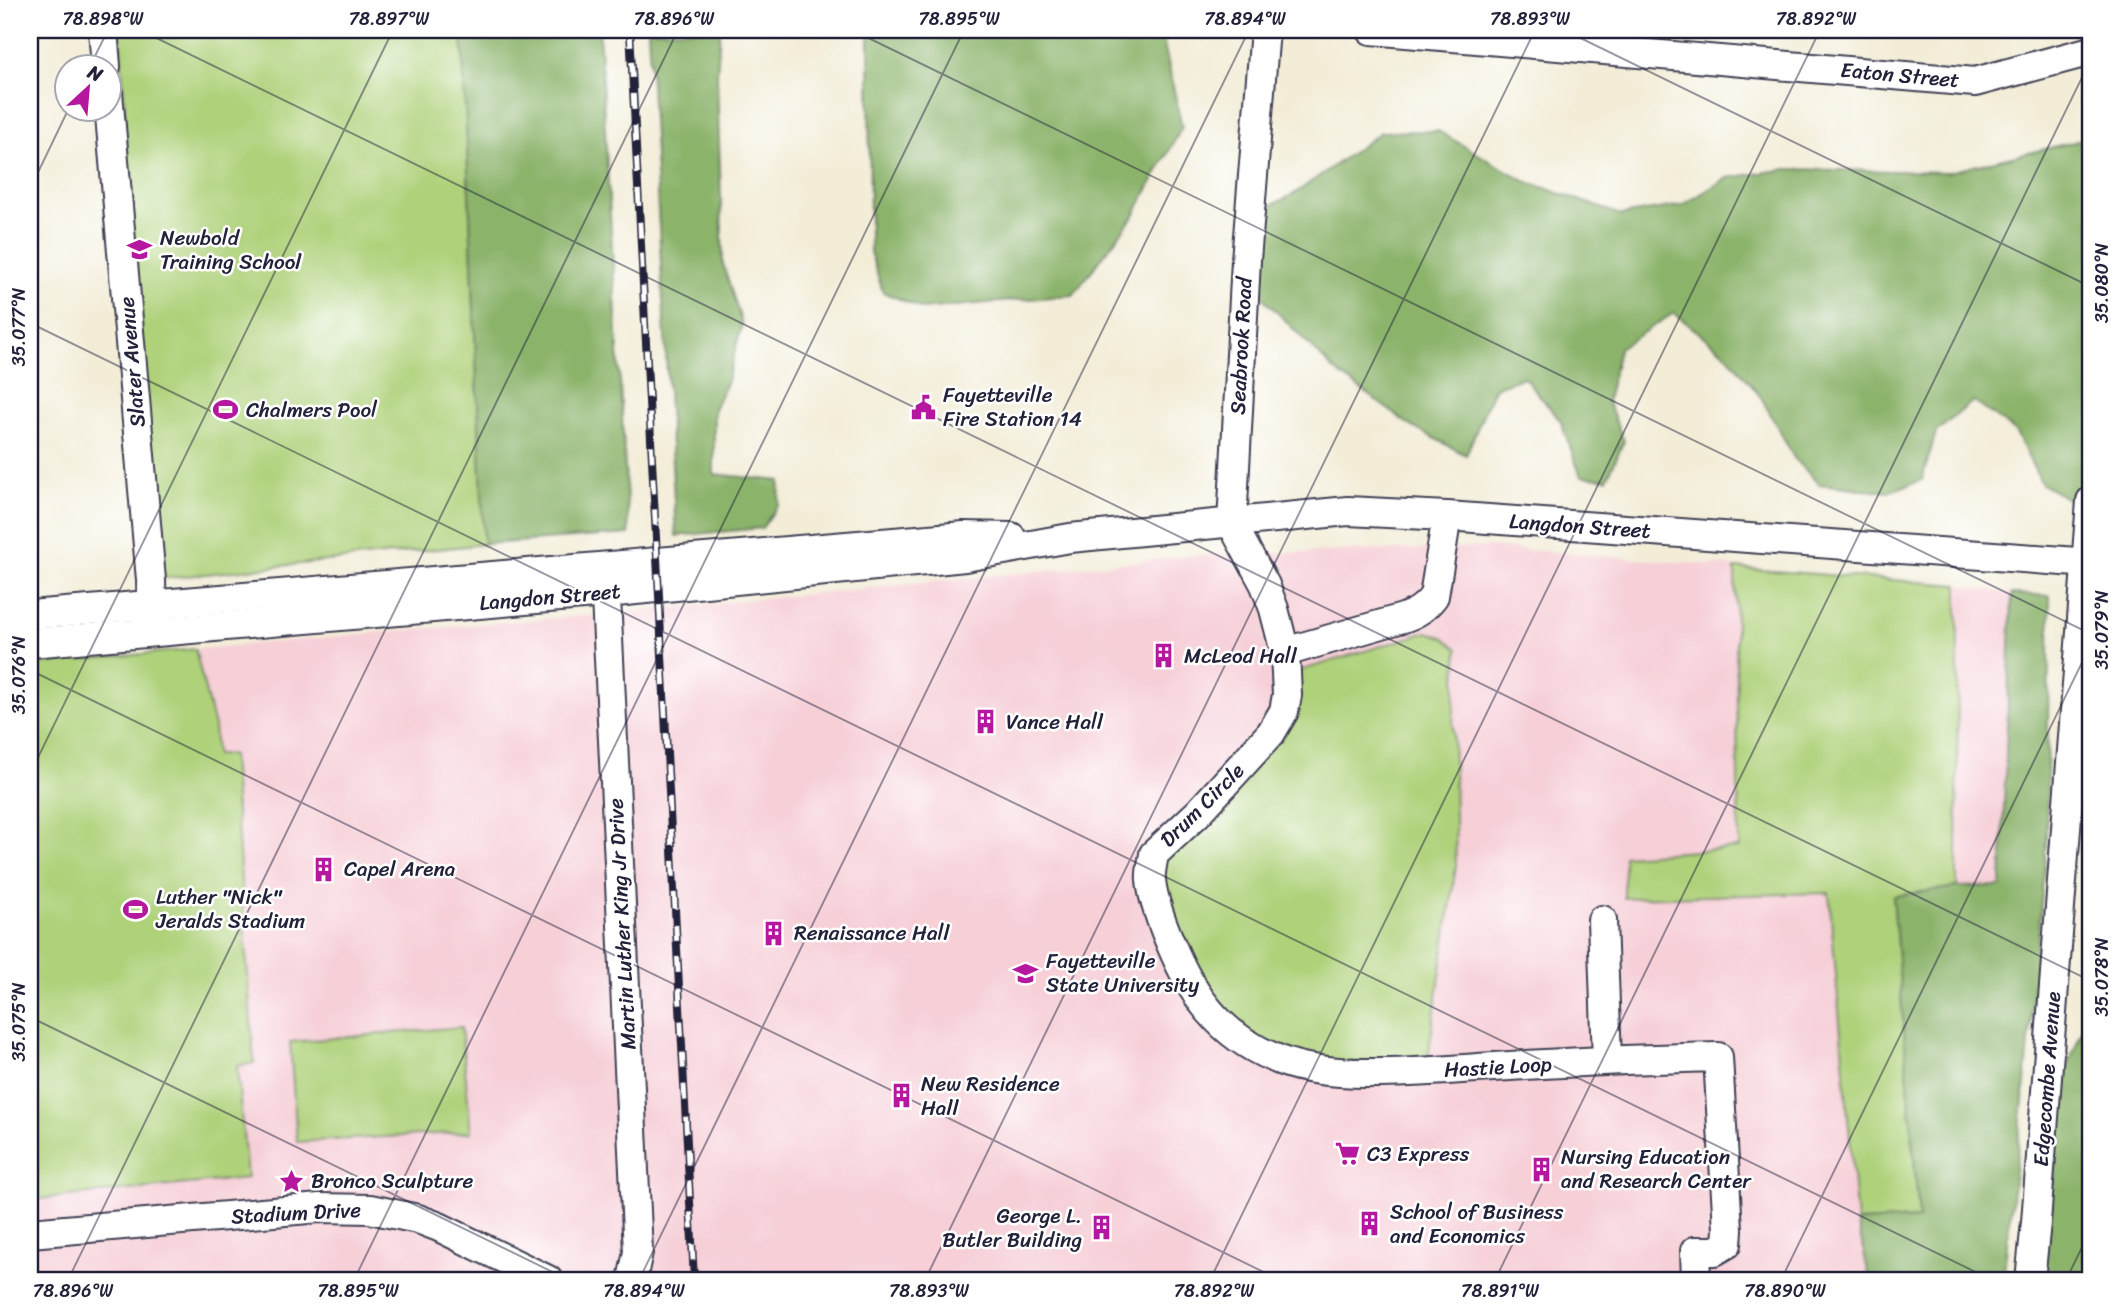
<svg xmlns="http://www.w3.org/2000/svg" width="2121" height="1310" font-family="Sriracha,sans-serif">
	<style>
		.built { fill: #f6cfd7 }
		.green { fill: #afd17a; stroke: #687a5a; stroke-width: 2 }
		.forest { fill: #8bb36a; stroke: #566a52; stroke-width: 2 }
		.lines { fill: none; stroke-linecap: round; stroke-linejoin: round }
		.minor-casing { stroke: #414053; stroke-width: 32 }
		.minor { stroke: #fff; stroke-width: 28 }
		.rail-casing { stroke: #22223b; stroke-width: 8 }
		.rail { stroke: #fff; stroke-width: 5; stroke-dasharray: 16; stroke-linecap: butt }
		.ticks { fill: none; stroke: #22223b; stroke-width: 2; stroke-opacity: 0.45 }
		.labels { text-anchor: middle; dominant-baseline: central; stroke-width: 5; stroke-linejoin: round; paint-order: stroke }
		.street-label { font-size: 21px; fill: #22223b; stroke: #fff }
		.poi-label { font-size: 21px; fill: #22223b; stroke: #fff; text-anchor: start }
		.neatline { fill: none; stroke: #22223b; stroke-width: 2.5 }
		.ticks-label { font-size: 18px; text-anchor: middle; fill: #22223b }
	</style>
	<rect width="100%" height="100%" fill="#fff"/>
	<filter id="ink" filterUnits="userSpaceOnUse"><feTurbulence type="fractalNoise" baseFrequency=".0143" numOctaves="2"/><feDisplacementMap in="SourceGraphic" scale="14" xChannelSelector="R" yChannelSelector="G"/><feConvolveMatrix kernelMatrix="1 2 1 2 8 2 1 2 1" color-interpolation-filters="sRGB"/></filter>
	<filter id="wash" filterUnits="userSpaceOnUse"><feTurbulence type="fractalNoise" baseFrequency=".00686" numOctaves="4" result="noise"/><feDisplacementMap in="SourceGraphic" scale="28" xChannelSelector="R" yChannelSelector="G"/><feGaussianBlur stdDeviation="1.57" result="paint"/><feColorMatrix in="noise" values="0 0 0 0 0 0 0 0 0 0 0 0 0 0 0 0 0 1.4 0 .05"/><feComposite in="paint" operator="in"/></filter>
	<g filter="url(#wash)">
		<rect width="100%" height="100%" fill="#f3edd8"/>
		<polygon class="built" points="1493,547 1958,585 2012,594 2050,596 2001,1280 30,1280 30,665 383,632 617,613 1201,555"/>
		<g class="green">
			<polygon points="120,30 462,30 484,544 151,580"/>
			<polygon points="1735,568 1958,585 1957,887 1893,896 1919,1219 1857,1222 1829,893 1624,898 1624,856 1739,848"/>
			<polygon points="1427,632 1443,637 1458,649 1453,723 1456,866 1426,1071 1309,1069 1201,1003 1154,854 1271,733 1286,675"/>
			<polygon points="195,649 214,727 216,755 232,755 254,1063 237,1066 247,1178 30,1200 30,665"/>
			<polygon points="461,1027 471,1132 297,1142 290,1042"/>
		</g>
		<g class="forest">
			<polygon points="462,30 599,30 629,534 484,544"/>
			<polygon points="648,30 720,30 717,76 723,264 742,324 727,381 714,409 714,474 780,481 779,504 762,528 676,536"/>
			<polygon points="869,30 1161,30 1182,127 1133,217 1073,295 923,309 883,292 870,252"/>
			<polygon points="2091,129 2091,512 2042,484 2015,431 1973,401 1936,432 1922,480 1888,492 1819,484 1794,458 1761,397 1728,356 1674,313 1619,348 1607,401 1624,441 1607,479 1581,476 1560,420 1524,377 1494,388 1466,455 1411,426 1334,370 1261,296 1270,206 1294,194 1381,132 1438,131 1525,181 1621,215 1683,205 1727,178 1787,169 1949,172 2082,140"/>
			<polygon points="2012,594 2050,596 2046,847 2027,1065 2003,1280 1870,1280 1857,1222 1919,1219 1893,896 1957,887 2001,886"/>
			<polygon points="2091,660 2091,765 2084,750"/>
			<polygon points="2091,1009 2091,1280 2043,1280 2062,1080"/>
		</g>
	</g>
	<g filter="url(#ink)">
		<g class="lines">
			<defs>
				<g id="minor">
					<polyline points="103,30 106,66"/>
					<path d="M1265,30l-19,230 -14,264 33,61 9,24 11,43 2,43 -3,16 -13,22 -73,80 -44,41c-1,8 -4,18 -3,26 2,22 16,56 25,76 23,51 53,85 106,105 54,21 154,9 212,6 75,-5 149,-8 224,-10l10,173 -1,14 -12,7h-20l1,29"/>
					<polyline points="1371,30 1975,82 2091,51"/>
					<polyline points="108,93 151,580 152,620"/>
					<polyline points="605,577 638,1252 632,1280"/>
					<polyline points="30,615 964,536 1011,537"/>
					<polyline points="30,643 606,593 965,557 1070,538 1348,511 1447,516 2091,563"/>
					<path d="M1285,652l118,-34c14,-5 22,-10 31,-22l13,-80"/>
					<polyline points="1602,920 1607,1060"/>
					<polyline points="30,1233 320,1208 370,1209 418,1219 439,1227 548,1280"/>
					<polyline points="2030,1280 2036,1222 2091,501"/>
				</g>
			</defs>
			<use href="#minor" class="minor-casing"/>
			<use href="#minor" class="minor"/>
			<defs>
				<polyline id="rail" points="630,30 694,1280"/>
			</defs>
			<use href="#rail" class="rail-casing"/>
			<use href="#rail" class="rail"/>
		</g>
	</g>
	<path class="ticks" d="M140,30l1951,951M852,30l1239,604M1564,30l527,257M90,66l18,-36M30,189l39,-81M30,323l1962,957M30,670l1250,610M30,774l363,-744M30,1017l539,263M68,1280l610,-1250M354,1280l610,-1250M639,1280l610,-1250M925,1280l610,-1250M1210,1280l610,-1250M1495,1280l596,-1221M1781,1280l310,-636M2066,1280l25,-51"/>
	<defs>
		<symbol id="school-bare" viewBox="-9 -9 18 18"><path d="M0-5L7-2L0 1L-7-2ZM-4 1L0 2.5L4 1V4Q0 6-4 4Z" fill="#b5179e" stroke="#fff" stroke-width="2.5" paint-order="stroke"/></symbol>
		<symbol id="civic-bare" viewBox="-9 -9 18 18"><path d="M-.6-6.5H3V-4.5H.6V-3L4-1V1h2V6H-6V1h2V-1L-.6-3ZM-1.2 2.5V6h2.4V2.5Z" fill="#b5179e" stroke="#fff" stroke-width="2.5" paint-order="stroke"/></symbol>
		<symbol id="stadium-bare" viewBox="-9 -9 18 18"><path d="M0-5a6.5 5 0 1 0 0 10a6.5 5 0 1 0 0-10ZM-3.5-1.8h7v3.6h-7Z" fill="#b5179e" stroke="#fff" stroke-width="2.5" paint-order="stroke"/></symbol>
		<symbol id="building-bare" viewBox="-9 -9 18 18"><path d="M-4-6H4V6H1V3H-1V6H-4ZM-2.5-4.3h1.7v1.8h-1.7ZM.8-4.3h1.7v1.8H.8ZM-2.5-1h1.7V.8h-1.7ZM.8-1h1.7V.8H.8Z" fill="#b5179e" stroke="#fff" stroke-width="2.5" paint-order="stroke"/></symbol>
		<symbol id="university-bare" viewBox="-9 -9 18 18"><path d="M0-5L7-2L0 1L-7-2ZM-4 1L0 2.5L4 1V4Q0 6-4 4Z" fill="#b5179e" stroke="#fff" stroke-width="2.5" paint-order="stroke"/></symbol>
		<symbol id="supermarket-bare" viewBox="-9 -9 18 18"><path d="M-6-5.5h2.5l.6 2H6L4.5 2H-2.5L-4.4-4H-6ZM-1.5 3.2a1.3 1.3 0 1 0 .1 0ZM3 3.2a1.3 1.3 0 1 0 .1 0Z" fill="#b5179e" stroke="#fff" stroke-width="2.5" paint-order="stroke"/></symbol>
		<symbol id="sight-bare" viewBox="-9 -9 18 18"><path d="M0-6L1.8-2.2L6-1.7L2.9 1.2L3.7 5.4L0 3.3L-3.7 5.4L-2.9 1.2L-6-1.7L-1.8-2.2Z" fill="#b5179e" stroke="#fff" stroke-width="2.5" paint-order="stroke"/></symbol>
	</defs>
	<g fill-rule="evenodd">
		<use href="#school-bare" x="122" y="232" width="35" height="35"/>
		<use href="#civic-bare" x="906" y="390" width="35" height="35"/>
		<use href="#stadium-bare" x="208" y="392" width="35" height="35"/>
		<use href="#building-bare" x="1146" y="638" width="35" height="35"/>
		<use href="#building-bare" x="968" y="704" width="35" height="35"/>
		<use href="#building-bare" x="306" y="852" width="35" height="35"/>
		<use href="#stadium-bare" x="118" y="892" width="35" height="35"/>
		<use href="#building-bare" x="756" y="916" width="35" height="35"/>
		<use href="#university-bare" x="1008" y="956" width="35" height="35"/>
		<use href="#building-bare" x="884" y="1078" width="35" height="35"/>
		<use href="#supermarket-bare" x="1330" y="1136" width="35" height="35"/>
		<use href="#building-bare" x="1524" y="1152" width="35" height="35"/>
		<use href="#sight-bare" x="274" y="1164" width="35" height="35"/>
		<use href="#building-bare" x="1352" y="1206" width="35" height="35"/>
		<use href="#building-bare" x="1084" y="1210" width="35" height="35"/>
	</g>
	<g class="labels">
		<g class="street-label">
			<text transform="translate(1900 75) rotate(5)">Eaton Street</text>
			<text transform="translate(1241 346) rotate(-87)">Seabrook Road</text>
			<text transform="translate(132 362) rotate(-95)">Slater Avenue</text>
			<text transform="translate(1580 526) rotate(4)">Langdon Street</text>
			<text transform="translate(550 597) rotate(-5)">Langdon Street</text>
			<text transform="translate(1202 805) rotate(-45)">Drum Circle</text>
			<text transform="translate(622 924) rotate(-93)">Martin Luther King Jr Drive</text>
			<text transform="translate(1498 1067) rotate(-3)">Hastie Loop</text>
			<text transform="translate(2047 1079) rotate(-86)">Edgecombe Avenue</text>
			<text transform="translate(296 1213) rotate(-3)">Stadium Drive</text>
		</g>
		<g class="poi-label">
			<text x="160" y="238">Newbold<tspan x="160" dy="24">Training School</tspan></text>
			<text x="943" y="395">Fayetteville<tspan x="943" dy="24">Fire Station 14</tspan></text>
			<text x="246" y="410">Chalmers Pool</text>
			<text x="1184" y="656">McLeod Hall</text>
			<text x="1006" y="722">Vance Hall</text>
			<text x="344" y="869">Capel Arena</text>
			<text x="156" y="897">Luther "Nick"<tspan x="156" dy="24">Jeralds Stadium</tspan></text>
			<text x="794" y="933">Renaissance Hall</text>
			<text x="1046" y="961">Fayetteville<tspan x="1046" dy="24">State University</tspan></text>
			<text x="921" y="1084">New Residence<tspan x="921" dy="24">Hall</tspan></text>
			<text x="1367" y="1154">C3 Express</text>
			<text x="1561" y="1157">Nursing Education<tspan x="1561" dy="24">and Research Center</tspan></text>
			<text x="311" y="1181">Bronco Sculpture</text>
			<text x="1390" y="1212">School of Business<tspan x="1390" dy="24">and Economics</tspan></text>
			<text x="1082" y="1216" text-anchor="end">George L.<tspan x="1082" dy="24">Butler Building</tspan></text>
		</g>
	</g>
	<rect width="2121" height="1310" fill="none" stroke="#fff" stroke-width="77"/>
	<g transform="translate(88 88) rotate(26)"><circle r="33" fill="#ffffff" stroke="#a7a7b1" stroke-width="2"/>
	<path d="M0-5L12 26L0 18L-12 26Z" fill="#b5179e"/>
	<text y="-10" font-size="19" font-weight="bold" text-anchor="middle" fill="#22223b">N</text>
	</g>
	<rect x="38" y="38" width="2044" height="1234" class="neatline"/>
	<g class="ticks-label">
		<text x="103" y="25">78.898°W</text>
		<text x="389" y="25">78.897°W</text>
		<text x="674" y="25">78.896°W</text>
		<text x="959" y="25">78.895°W</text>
		<text x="1245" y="25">78.894°W</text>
		<text x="1530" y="25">78.893°W</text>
		<text x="1816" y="25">78.892°W</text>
		<text transform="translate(2102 283) rotate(-90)" y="6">35.080°N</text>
		<text transform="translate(19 327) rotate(-90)" y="6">35.077°N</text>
		<text transform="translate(2102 630) rotate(-90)" y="6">35.079°N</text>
		<text transform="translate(19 675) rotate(-90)" y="6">35.076°N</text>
		<text transform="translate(2102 977) rotate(-90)" y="6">35.078°N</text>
		<text transform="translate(19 1022) rotate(-90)" y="6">35.075°N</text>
		<text x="73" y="1297">78.896°W</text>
		<text x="358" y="1297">78.895°W</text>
		<text x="644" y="1297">78.894°W</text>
		<text x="929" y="1297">78.893°W</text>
		<text x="1214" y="1297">78.892°W</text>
		<text x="1500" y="1297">78.891°W</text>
		<text x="1785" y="1297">78.890°W</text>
	</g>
</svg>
